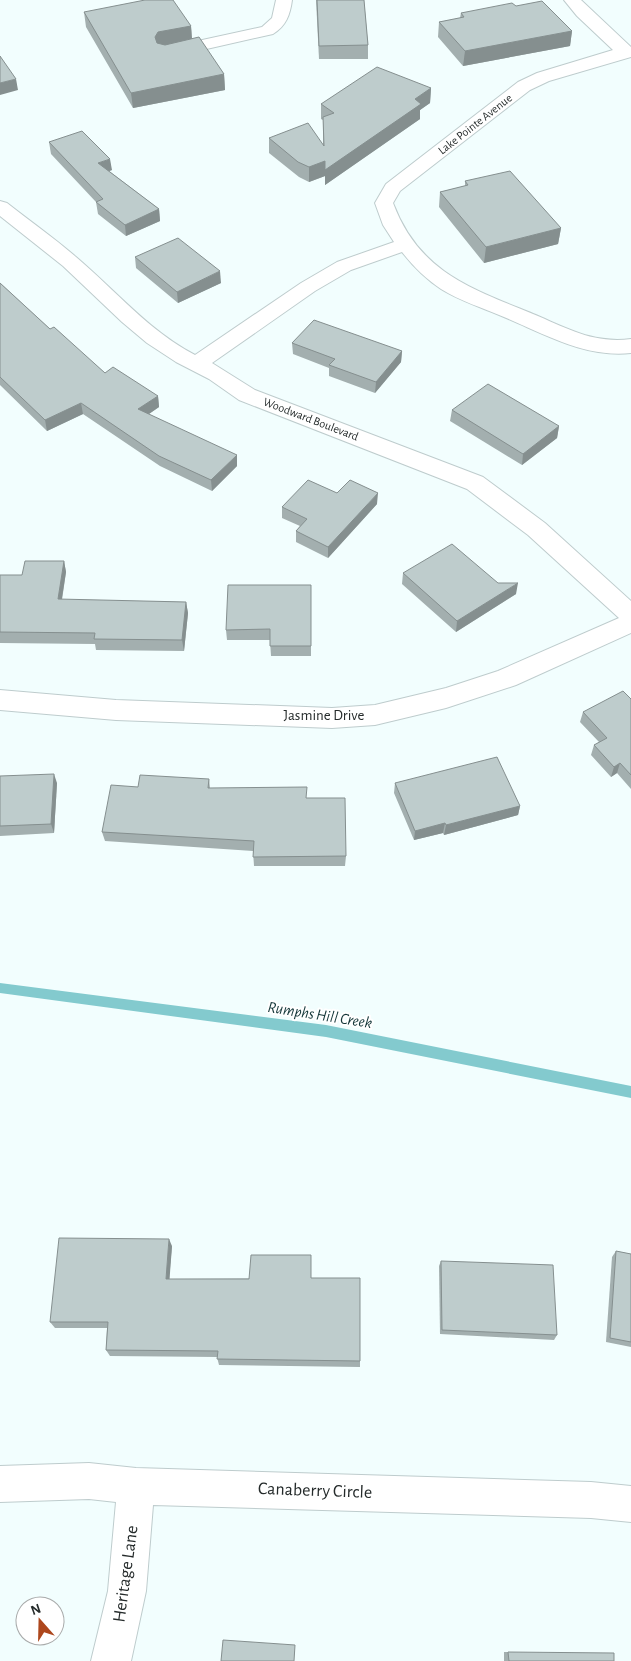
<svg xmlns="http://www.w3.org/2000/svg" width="631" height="1661" font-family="'Alegreya Sans',sans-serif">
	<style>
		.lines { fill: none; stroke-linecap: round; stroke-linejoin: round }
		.stream { fill: #83cace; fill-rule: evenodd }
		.minor-casing { stroke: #becccd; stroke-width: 2 }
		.minor { fill: #fff; fill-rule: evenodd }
		.wall { fill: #a3afaf }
		.shaded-wall { fill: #858f8f }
		.building { fill: #becccc; stroke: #858f8f }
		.labels { text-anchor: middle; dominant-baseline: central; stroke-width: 4; stroke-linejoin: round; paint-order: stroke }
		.far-street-label { font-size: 12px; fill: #252b2b; stroke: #fff }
		.street-label { font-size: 15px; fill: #252b2b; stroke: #fff }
		.water-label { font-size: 16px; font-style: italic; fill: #133638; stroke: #fff }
		.near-street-label { font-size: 18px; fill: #252b2b; stroke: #fff }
	</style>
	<rect width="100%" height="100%" fill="#f2fefe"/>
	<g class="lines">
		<polygon class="stream" points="0,983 326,1025 631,1086 631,1098 326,1037 0,993"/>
		<defs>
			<g id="minor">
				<path d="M276,0h16c-2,15 -6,26 -19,34l-106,24 -6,-1 -2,-4 2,-4 101,-22 10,-9z"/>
				<path d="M564,0h17l50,47v10l-82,24 -19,9 -130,101 -7,12c26,69 77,85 140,111 34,14 60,30 98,25v14c-46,5 -86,-19 -127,-36 -21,-9 -44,-16 -63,-28 -15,-10 -28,-23 -39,-37l-51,18 -36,21 -103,72 43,27 228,87 62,46 86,78v32l-115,52 -70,23 -71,17 -43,3 -216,-8 -116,-10v-20l116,10 216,8 43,-3 71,-17 52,-17 121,-53 -91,-83 -61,-46 -228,-89 -30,-21 -33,-17 -29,-19 -25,-21 -59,-56 -63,-50v-15l7,2c23,18 47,35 69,54 40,34 73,74 119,98l106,-72 36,-21 57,-20 -11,-17 -8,-22 11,-19 132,-102 19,-9 76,-23 -36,-34z"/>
				<polygon points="89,1463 136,1468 591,1482 631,1486 631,1522 591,1518 153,1505 146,1591 131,1661 91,1661 108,1591 116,1502 89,1499 0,1502 0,1466"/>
			</g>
		</defs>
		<use href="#minor" class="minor-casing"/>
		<use href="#minor" class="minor"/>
	</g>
	<g class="wall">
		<polygon points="316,0 364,0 368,45 368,59 319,59"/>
		<polygon points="516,6 572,31 570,46 463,66 438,37 439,22 460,18 461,13"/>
		<polygon points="84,12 191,26 192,39 224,74 225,90 133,108 86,27"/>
		<polygon points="431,88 430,103 420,110 420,119 325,185 325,176 309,182 299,177 269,153 269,138 323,145 323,120 321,119 321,104"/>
		<polygon points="49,142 112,170 109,171 159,209 160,221 126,236 98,214 96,202 51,154"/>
		<polygon points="465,181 561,228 558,244 484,263 439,207 440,192 465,186"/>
		<polygon points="135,257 221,283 178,303 136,268"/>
		<polygon points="0,283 50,329 105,373 158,396 159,407 149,414 237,466 212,491 160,466 83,414 47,431 0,385"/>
		<polygon points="292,343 402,351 401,362 375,393 329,376 329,368 293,354"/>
		<polygon points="452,410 559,426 557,438 522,465 450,421"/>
		<polygon points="377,504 328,558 296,542 296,531 300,526 282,518 282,507"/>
		<polygon points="64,561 66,572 62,600 186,602 188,613 184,651 96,650 95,644 0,643 0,575 22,575"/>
		<polygon points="403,573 498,583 516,594 456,632 402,584"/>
		<polygon points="311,585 311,656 271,656 270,640 227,640 226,630"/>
		<polygon points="631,699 631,789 617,773 611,777 591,755 594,745 599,742 580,722 583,712"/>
		<polygon points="0,776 57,783 54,833 0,836"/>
		<polygon points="209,779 210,788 307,798 346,856 345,866 254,866 253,851 105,841 102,832 138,787"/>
		<polygon points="395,783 520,806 518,815 444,835 443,833 414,840 394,793"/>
		<polygon points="172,1246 169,1279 311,1278 360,1361 360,1367 219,1365 217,1357 110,1356 106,1350 107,1328 55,1328 50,1322"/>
		<polygon points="616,1251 631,1254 631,1347 606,1342 612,1257"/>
		<polygon points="441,1261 557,1335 554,1340 440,1334 439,1266"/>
		<polygon points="504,1652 508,1652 614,1661 504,1661"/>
	</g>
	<g class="shaded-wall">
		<polygon points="191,26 192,40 156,52 155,37 158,32"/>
		<polygon points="572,31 570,46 463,66 465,51"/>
		<polygon points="224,74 225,90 133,108 131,93"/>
		<polygon points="16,79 18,90 0,95 0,83"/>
		<polygon points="431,88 430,103 420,110 420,119 325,185 325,170 415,99"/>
		<polygon points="110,159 112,170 99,175 98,163"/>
		<polygon points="325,161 325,176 309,182 309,167"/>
		<polygon points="159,209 160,221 126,236 125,225"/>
		<polygon points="561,228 558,244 484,263 486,247"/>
		<polygon points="220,271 221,283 178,303 177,292"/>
		<polygon points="402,351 401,362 375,393 376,382"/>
		<polygon points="158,396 159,407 140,420 138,409"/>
		<polygon points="81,403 83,414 47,431 45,420"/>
		<polygon points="559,426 557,438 522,465 523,454"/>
		<polygon points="237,455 237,466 212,491 211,480"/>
		<polygon points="378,493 377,504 328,558 328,547"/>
		<polygon points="64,561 66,572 60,610 58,599"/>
		<polygon points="518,583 516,594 456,632 457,621"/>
		<polygon points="186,602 188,613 184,651 182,640"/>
		<polygon points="620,763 617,773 611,777 614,767"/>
		<polygon points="54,774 57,783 54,833 51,824"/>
		<polygon points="520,806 518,815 444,835 446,825"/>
		<polygon points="445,823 443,833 414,840 415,831"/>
		<polygon points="169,1239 172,1246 169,1286 166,1279"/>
	</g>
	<g class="building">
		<polygon points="145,0 173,0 191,26 158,32 155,37 157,43 165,45 199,37 224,74 131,93 84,12"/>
		<polygon points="317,0 364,0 368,45 319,46"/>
		<polygon points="542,1 572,31 465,51 439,22 464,17 461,13 512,3 516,6"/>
		<polygon points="0,56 16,79 0,83"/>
		<polygon points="377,67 431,88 415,99 421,104 325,170 325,161 309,167 298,162 269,138 308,123 324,146 323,117 334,113 321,104"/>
		<polygon points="82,131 110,159 98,163 159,209 125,225 96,202 103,199 49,142"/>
		<polygon points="510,171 561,228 486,247 440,192 468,185 465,181"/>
		<polygon points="178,238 220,271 177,292 135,257"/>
		<polygon points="0,283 50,329 54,327 105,373 113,367 158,396 138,409 237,455 211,480 159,456 81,403 45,420 0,377"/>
		<polygon points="314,320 402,351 376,382 329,365 335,359 292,343"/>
		<polygon points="488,384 559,426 523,454 452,410"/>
		<polygon points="308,480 337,493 350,480 378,493 328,547 296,531 307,519 282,507"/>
		<polygon points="452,544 498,583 518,583 457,621 403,573"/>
		<polygon points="25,561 64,561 58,599 186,602 182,640 94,639 95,633 0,632 0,575 22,575"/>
		<polygon points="228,585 311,585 311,646 270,646 270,629 226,630"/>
		<polygon points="623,691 631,699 631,775 620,763 614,767 594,745 607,738 583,712"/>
		<polygon points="497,757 520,806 446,825 445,823 415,831 395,783"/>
		<polygon points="54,774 51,824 0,826 0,776"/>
		<polygon points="140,775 209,779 208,788 307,787 306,798 345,798 346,856 253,857 254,841 102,832 111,785 138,787"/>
		<polygon points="59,1238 169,1239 166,1279 249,1279 251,1255 311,1255 311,1278 360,1278 360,1361 217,1359 218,1351 106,1350 108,1322 50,1322"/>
		<polygon points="616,1251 631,1254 631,1342 610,1338"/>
		<polygon points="441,1261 553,1265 557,1335 442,1330"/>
		<polygon points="223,1640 295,1645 294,1661 221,1661"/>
		<polygon points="508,1652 614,1653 614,1661 509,1661"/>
	</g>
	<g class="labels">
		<g class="far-street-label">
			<text transform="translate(475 124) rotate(-38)">Lake Pointe Avenue</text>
			<text transform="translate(311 419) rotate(21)">Woodward Boulevard</text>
		</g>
		<g class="street-label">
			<text x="324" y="715">Jasmine Drive</text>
		</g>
		<g class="water-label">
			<text transform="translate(320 1015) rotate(9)">Rumphs Hill Creek</text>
		</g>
		<g class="near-street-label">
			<text transform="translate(315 1491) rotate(2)">Canaberry Circle</text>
			<text transform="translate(126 1574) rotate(-82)">Heritage Lane</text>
		</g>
	</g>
	<g transform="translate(40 1621) rotate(340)"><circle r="24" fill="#ffffff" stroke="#a8aaaa"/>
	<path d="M0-4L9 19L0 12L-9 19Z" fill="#ad471d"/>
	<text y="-8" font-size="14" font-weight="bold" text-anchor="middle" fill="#252b2b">N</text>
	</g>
</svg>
